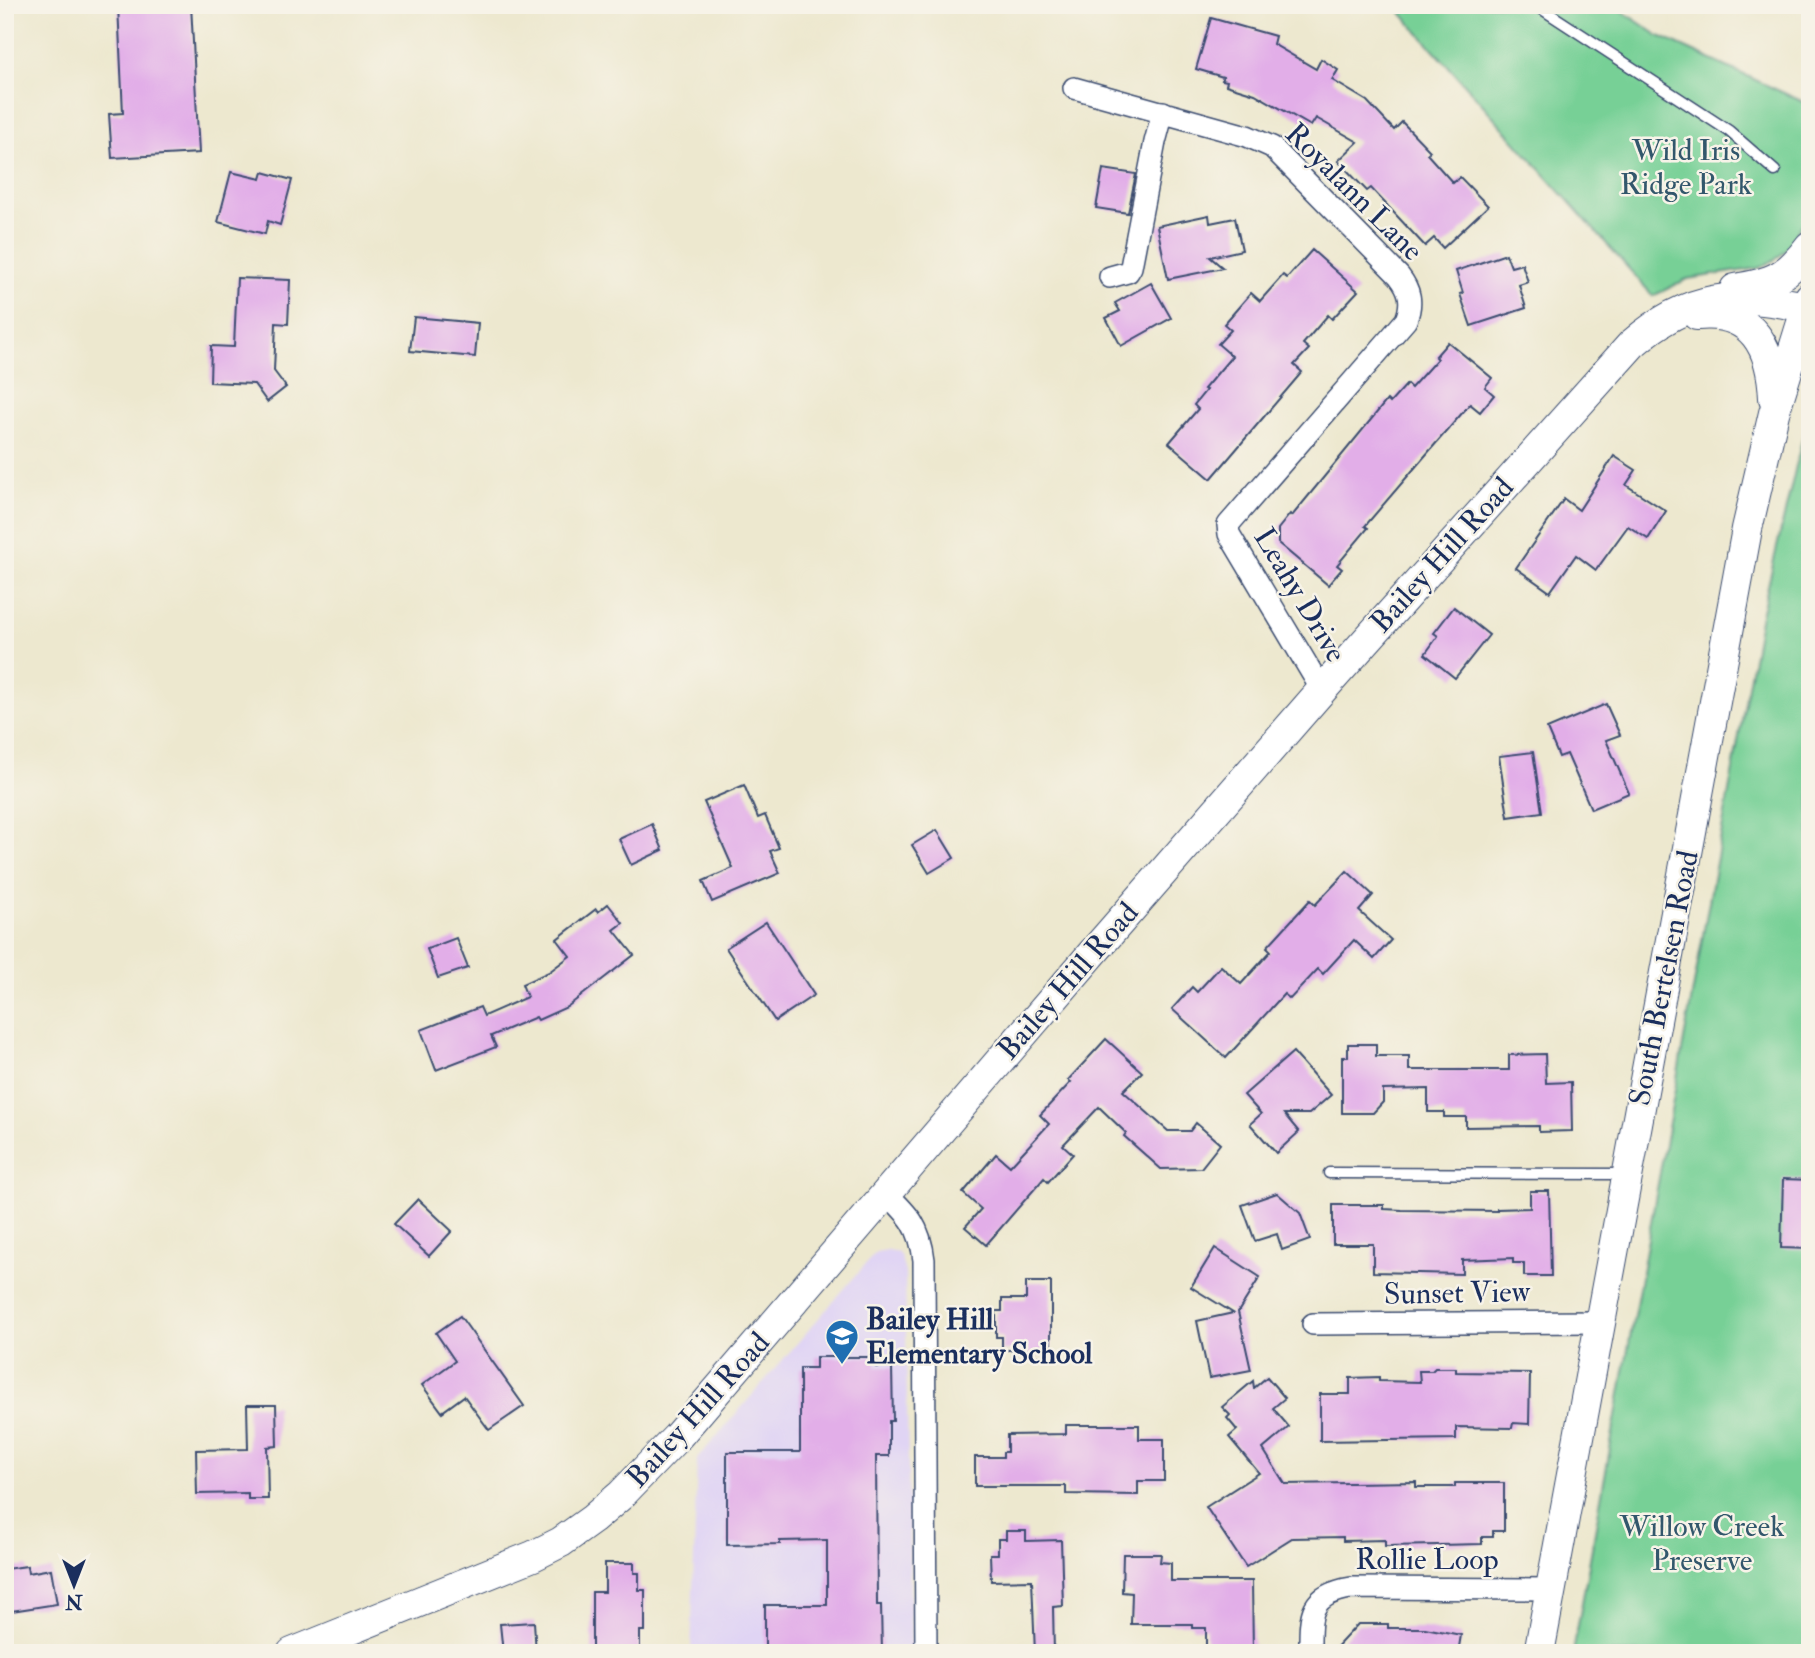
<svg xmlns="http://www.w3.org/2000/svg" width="1815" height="1658" font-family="'IM FELL Double Pica',serif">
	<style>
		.built { fill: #e0d4f4 }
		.green { fill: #77d096; stroke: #49807a; stroke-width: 2 }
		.building { fill: #e2aee8 }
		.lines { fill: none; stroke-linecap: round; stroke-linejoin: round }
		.service-casing { stroke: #3a4b6f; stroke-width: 13 }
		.minor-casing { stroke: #3a4b6f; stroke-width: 24 }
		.secondary-casing { stroke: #3a4b6f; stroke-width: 32 }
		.service { stroke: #fff; stroke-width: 10 }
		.minor { stroke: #fff; stroke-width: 21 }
		.secondary { stroke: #fff; stroke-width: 30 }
		.labels { text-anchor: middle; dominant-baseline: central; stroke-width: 5; stroke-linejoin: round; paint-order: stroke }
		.park-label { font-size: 30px; fill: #32576c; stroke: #f7f3e8 }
		.street-label { font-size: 30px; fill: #1b2f5e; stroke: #f7f3e8 }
		.poi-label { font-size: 30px; font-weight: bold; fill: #1b2f5e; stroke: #f7f3e8; text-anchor: start }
	</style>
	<rect width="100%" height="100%" fill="#f7f3e8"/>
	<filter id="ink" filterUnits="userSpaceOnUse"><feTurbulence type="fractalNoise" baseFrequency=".0143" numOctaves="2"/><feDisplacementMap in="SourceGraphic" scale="14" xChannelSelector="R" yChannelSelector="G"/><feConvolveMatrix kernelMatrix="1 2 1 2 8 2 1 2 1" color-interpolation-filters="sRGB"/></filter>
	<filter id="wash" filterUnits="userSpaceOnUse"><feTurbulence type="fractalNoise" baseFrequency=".00686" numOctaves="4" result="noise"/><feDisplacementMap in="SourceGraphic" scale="28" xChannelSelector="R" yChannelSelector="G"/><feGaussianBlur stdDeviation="1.57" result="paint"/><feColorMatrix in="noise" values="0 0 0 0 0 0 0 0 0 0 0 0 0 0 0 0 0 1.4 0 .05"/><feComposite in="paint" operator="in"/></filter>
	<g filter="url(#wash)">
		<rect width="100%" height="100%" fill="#ede8cf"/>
		<polygon class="built" points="887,1250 897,1252 901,1257 905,1273 911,1653 691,1653 697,1459 876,1252"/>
		<g class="green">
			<polygon points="1394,5 1613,5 1659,36 1810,105 1810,211 1786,250 1775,260 1759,268 1687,279 1653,296"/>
			<polygon points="1810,416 1810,1653 1573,1653 1760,620 1802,440"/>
		</g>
		<g id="blocks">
			<g class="building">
				<polygon points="118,5 191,5 199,153 112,158 109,114 123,113"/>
				<polygon points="1211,18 1275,36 1273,44 1316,69 1321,59 1338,70 1332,80 1367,101 1394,130 1402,122 1430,151 1427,154 1453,183 1460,177 1488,206 1443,248 1434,238 1425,246 1371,188 1367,191 1338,161 1358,142 1316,118 1311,126 1255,94 1226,85 1227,81 1222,80 1223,77 1196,69"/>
				<polygon points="1103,169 1136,174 1128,213 1096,208"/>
				<polygon points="231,172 261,179 263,172 292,180 280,225 268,221 265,234 218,222"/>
				<polygon points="1209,215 1210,223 1235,218 1242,250 1210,257 1223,268 1168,279 1157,226"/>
				<polygon points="1312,250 1358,291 1332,319 1328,315 1303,344 1309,349 1294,365 1302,372 1211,479 1169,443 1198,409 1194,405 1206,390 1204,389 1232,356 1218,344 1231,330 1224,324 1251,293 1260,301 1283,275 1287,278"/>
				<polygon points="1506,254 1511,267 1522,264 1528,282 1519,285 1526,308 1471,326 1460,294 1463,293 1456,271"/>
				<polygon points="237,278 290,280 288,324 276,323 274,371 286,387 267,402 254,384 210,382 211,346 234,347"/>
				<polygon points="1151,283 1171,318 1121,346 1106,318 1120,311 1115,303"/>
				<polygon points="414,317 478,323 475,357 410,351"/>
				<polygon points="1448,342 1492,378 1485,387 1494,395 1480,412 1470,404 1425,456 1365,526 1368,528 1337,565 1342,569 1328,585 1278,543 1278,529 1290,514 1292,516 1387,400 1390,403 1407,384 1411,388 1437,359 1435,357"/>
				<polygon points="1614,456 1636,470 1626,485 1666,511 1648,539 1628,526 1596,570 1576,555 1550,592 1516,568 1564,499 1579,510"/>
				<polygon points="1454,607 1489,635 1455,678 1425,654 1438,636 1434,633"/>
				<polygon points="1606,704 1620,735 1606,740 1629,793 1591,809 1567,754 1559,757 1547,729"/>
				<polygon points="1533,752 1542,812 1508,817 1499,756"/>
				<polygon points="744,785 758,818 765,815 779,848 770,851 780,873 712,902 703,881 733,868 704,802"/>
				<polygon points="652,824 663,850 631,865 619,839"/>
				<polygon points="937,830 954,858 929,873 912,845"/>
				<polygon points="1347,871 1373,895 1359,911 1391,940 1374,959 1354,940 1323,974 1318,969 1290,999 1284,994 1226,1058 1172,1009 1192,987 1197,992 1221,966 1241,984 1271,951 1267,947 1310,900 1315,905"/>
				<polygon points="608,904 623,923 614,930 634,955 567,1007 538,1020 536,1017 491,1036 496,1047 436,1070 421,1030 480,1007 484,1016 527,997 522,984 549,972 570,956 557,939 596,909 598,912"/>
				<polygon points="766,922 814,995 775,1021 726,948"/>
				<polygon points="456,938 468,968 438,978 427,949"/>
				<polygon points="1106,1039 1142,1072 1123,1091 1168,1131 1190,1131 1196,1123 1220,1144 1201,1168 1161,1169 1124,1136 1126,1133 1099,1107 1063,1145 1073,1154 1048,1182 1044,1178 986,1245 965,1227 981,1209 963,1193 996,1154 1010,1166 1049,1124 1040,1115 1071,1082 1068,1080"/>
				<polygon points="1348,1044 1376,1044 1376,1056 1409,1056 1409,1070 1509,1070 1509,1055 1545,1054 1546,1083 1571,1082 1572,1131 1539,1132 1539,1126 1466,1127 1466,1117 1444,1117 1444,1112 1428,1112 1428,1089 1383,1090 1383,1102 1373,1113 1342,1113 1342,1057 1348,1057"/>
				<polygon points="1293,1052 1331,1095 1309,1114 1284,1114 1299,1132 1276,1153 1250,1124 1261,1114 1244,1095"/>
				<polygon points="1783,1179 1810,1180 1810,1249 1781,1248"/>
				<polygon points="1530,1191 1549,1191 1551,1276 1524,1276 1524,1263 1513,1263 1513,1258 1462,1260 1462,1274 1373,1272 1373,1244 1333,1244 1333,1205 1384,1205 1384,1209 1402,1210 1497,1211 1497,1209 1530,1208"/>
				<polygon points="1277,1193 1300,1213 1310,1240 1282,1250 1277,1234 1255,1241 1242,1205"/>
				<polygon points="418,1199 452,1231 429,1256 394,1224"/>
				<polygon points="1215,1248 1260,1277 1238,1312 1251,1370 1209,1378 1197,1321 1233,1313 1191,1287"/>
				<polygon points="1026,1282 1051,1282 1051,1356 1029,1356 1029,1350 1002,1350 1002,1337 996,1337 996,1311 1002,1311 1002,1299 1026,1299"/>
				<polygon points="460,1316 524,1406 489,1430 464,1396 442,1412 422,1385 455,1361 436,1333"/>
				<polygon points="816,1357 876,1357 876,1367 892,1367 893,1421 889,1421 889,1456 876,1456 877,1605 881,1605 882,1653 765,1653 765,1605 827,1605 827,1540 780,1541 780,1544 727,1545 727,1452 800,1452 800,1368 816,1368"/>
				<polygon points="1435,1368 1456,1368 1456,1372 1530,1373 1529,1424 1513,1423 1512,1428 1456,1427 1456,1439 1320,1441 1320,1394 1350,1394 1350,1378 1379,1377 1379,1381 1420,1382 1419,1371 1432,1371"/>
				<polygon points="1267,1377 1285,1398 1273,1408 1289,1427 1263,1449 1285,1484 1416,1482 1416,1487 1455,1487 1455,1483 1504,1483 1504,1531 1493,1531 1493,1537 1482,1537 1482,1544 1438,1545 1385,1546 1385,1540 1343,1541 1343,1537 1292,1538 1246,1567 1206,1507 1259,1473 1229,1437 1237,1430 1227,1418 1230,1415 1222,1407 1253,1381 1254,1388"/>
				<polygon points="247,1405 276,1405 277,1446 267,1447 268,1499 248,1499 248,1493 197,1494 196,1450 248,1449"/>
				<polygon points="1066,1425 1139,1425 1139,1439 1164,1439 1164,1481 1138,1481 1138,1495 1066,1494 1066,1486 975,1486 975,1457 1003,1457 1003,1452 1007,1452 1007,1435 1066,1434"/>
				<polygon points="1006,1531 1026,1531 1026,1541 1061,1540 1063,1606 1053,1607 1054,1653 1035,1653 1032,1580 991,1581 990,1554 998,1554 998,1539 1006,1539"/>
				<polygon points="1123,1554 1161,1554 1160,1562 1171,1563 1171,1581 1252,1581 1253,1653 1206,1653 1206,1628 1192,1628 1192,1624 1131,1624 1132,1593 1122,1592"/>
				<polygon points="605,1563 634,1563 634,1573 639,1573 639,1590 645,1590 645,1631 640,1631 640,1650 637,1650 637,1653 592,1653 592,1592 605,1592"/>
				<polygon points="27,1566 28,1573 51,1569 57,1604 5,1612 5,1569"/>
				<polygon points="534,1622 536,1653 503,1653 500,1624"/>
				<polygon points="1358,1624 1388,1624 1388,1628 1425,1628 1461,1635 1458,1653 1331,1653"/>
			</g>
		</g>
	</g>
	<g filter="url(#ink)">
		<use href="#blocks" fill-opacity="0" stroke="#3a4b6f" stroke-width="2"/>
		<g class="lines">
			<defs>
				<g id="service">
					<polyline points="1536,5 1729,131 1775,171"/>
					<polyline points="1329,1173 1625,1174"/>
				</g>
				<g id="minor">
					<path d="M1074,88l173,48 25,11 127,129c11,14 14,26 7,44l-178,205 1,9 93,156"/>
					<polyline points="1110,277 1128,272 1131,267 1155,142 1163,112"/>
					<path d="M886,1193c23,22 34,33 38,67l2,393"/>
					<polyline points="1313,1324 1601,1322"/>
					<path d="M1310,1653c0,-38 -2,-58 41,-65l200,1"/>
				</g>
				<g id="secondary">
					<path d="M1735,289c38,-6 52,-12 75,-43"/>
					<path d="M1697,315c56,-6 75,33 77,83"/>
					<path d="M292,1653l241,-97 28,-14 32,-23 28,-24 57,-59 418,-487 226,-259 310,-346c59,-51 100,-52 174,-37"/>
					<polyline points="1539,1653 1747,529 1774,413 1810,297"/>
				</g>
			</defs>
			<use href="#service" class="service-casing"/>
			<use href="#minor" class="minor-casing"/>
			<use href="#secondary" class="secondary-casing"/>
			<use href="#service" class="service"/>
			<use href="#minor" class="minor"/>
			<use href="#secondary" class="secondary"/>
		</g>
	</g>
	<defs>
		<symbol id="school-pin" viewBox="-11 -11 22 30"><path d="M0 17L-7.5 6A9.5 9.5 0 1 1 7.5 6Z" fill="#1f6fb2" stroke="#f7f3e8"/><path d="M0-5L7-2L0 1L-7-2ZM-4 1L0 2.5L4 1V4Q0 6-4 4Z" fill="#fff"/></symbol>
	</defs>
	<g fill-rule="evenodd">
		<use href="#school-pin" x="823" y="1317" width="38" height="52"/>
	</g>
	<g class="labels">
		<g class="park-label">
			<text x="1686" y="150">Wild Iris<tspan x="1686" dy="34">Ridge Park</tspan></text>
			<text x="1702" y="1526">Willow Creek<tspan x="1702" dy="34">Preserve</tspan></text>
		</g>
		<g class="street-label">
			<text transform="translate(1354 192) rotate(45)">Royalann Lane</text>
			<text transform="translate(1442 555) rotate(-48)">Bailey Hill Road</text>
			<text transform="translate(1300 595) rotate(59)">Leahy Drive</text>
			<text transform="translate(1664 978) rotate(-79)">South Bertelsen Road</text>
			<text transform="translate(1068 981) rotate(-49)">Bailey Hill Road</text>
			<text transform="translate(1457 1293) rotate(-1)">Sunset View</text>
			<text transform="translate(698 1410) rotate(-48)">Bailey Hill Road</text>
			<text x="1427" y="1559">Rollie Loop</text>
		</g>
		<g class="poi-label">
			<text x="866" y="1319">Bailey Hill<tspan x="866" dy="34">Elementary School</tspan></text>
		</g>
	</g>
	<rect width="1815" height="1658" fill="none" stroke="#f7f3e8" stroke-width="28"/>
	<g transform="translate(74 1585) rotate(180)" stroke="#f7f3e8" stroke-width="5" paint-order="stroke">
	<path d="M0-5L12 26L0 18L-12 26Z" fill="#1b2f5e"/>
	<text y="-10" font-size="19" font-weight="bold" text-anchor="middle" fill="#1b2f5e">N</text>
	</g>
</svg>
